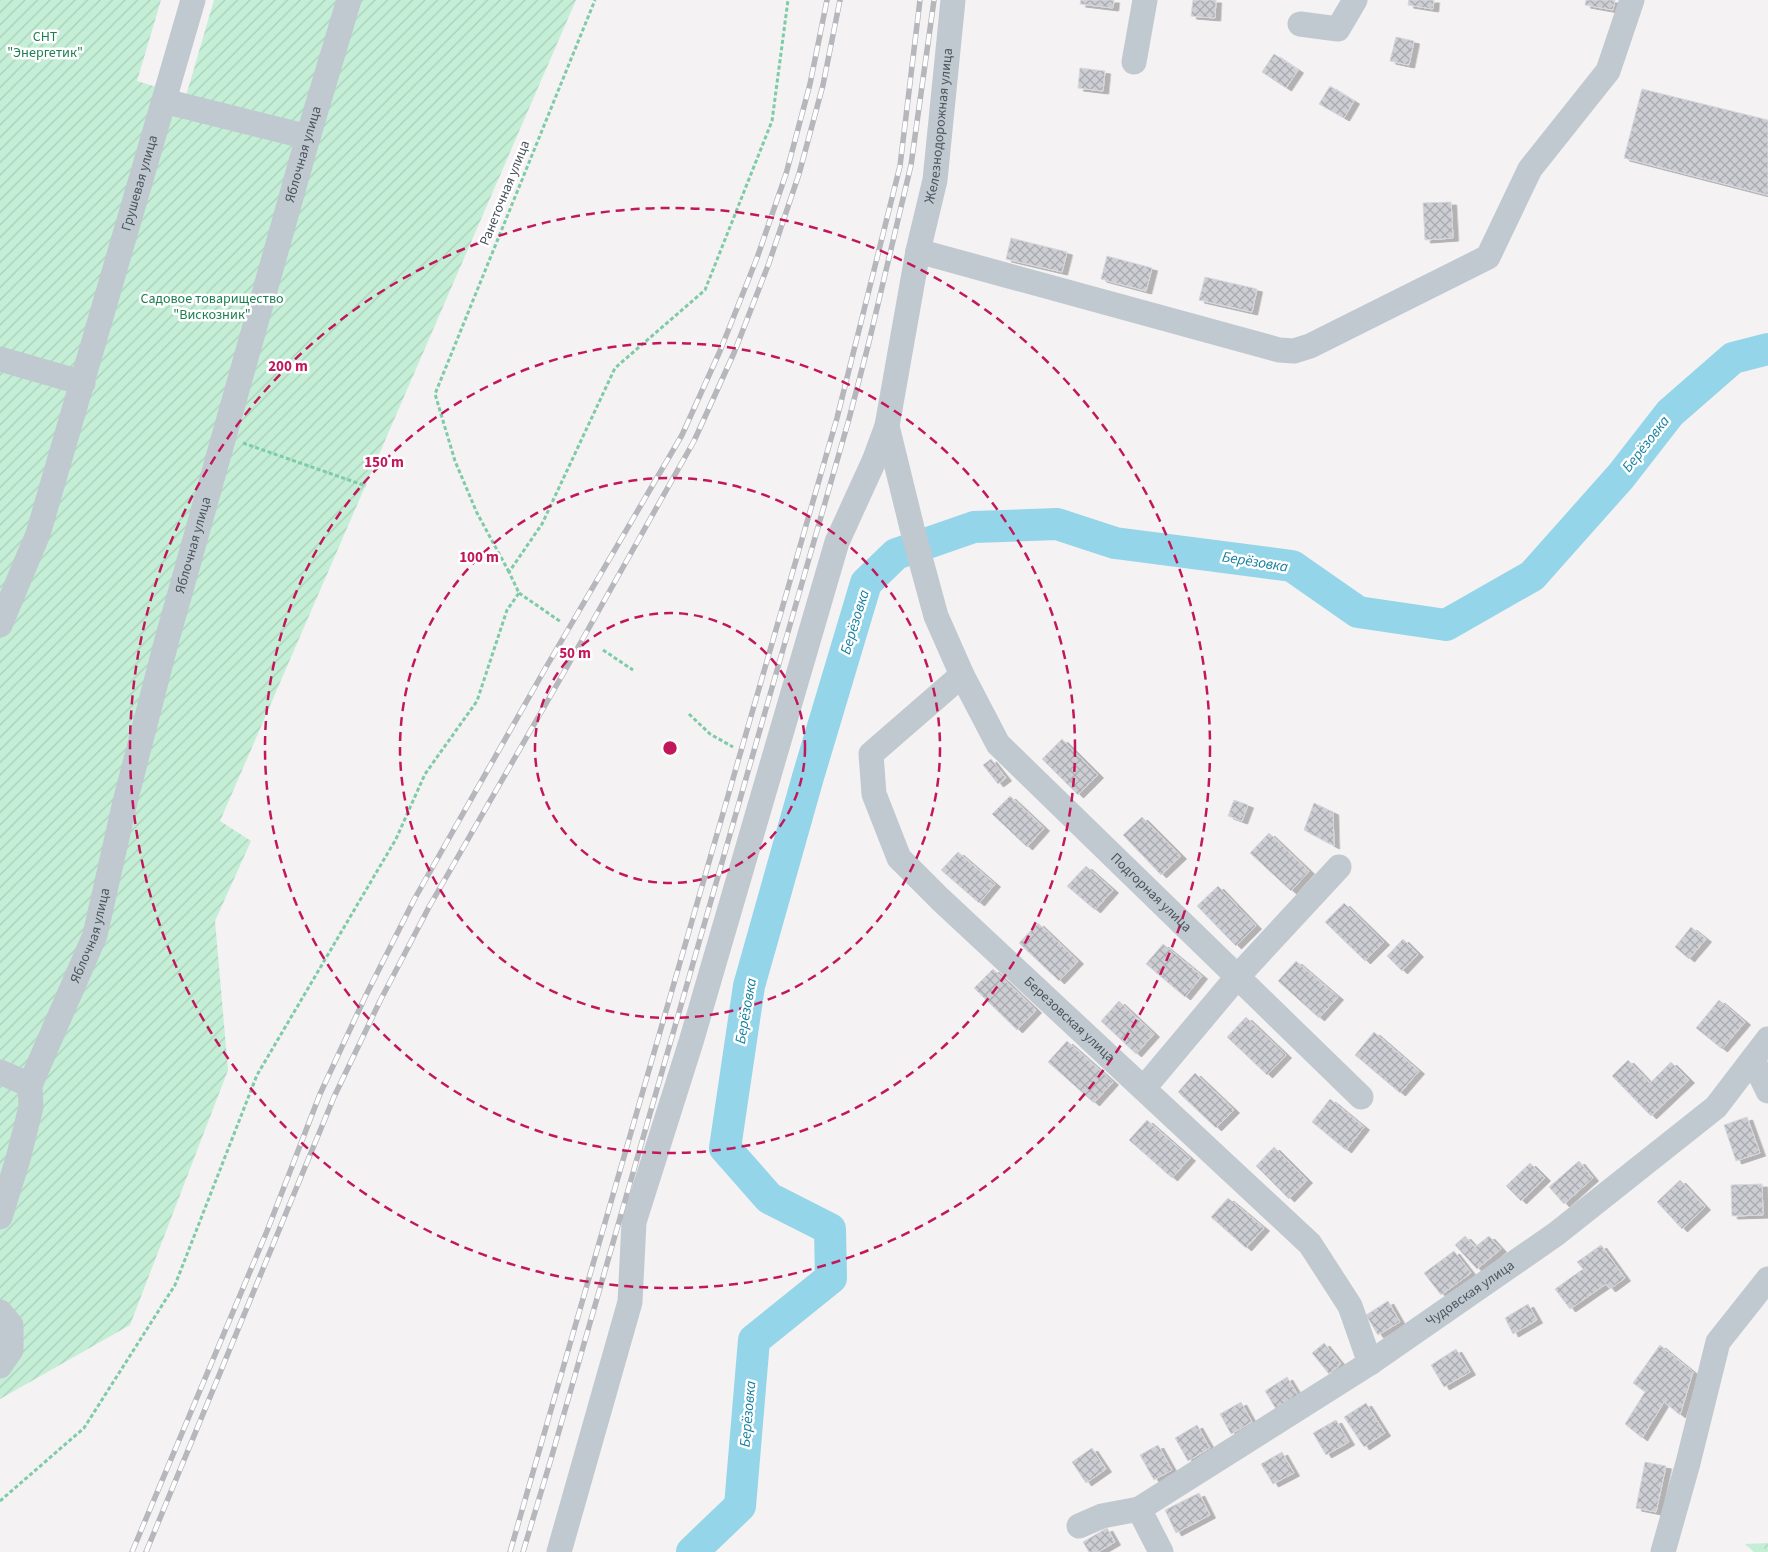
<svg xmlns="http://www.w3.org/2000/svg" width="1768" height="1552" font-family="'Source Sans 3',sans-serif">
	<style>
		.forest { fill: url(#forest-crowns) }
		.garden { fill: url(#garden-furrows) }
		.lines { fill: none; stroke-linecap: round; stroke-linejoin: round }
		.river { stroke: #94d5e9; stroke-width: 32 }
		.building { fill: url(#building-cross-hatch); stroke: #d7d8dd; filter: url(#shadow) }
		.path { stroke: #7dcba7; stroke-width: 3; stroke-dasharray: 4 2.5; stroke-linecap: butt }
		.minor { stroke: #c1c9d0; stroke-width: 25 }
		.rail-casing { stroke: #b5b7bc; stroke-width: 5.5 }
		.rail { stroke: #fff; stroke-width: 4; stroke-dasharray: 11; stroke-linecap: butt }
		.ring { fill: none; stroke: #c2185b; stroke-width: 2.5; stroke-dasharray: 9 6 }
		.labels { text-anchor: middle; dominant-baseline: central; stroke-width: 5; stroke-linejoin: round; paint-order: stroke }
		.park-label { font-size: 14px; fill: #1c7f51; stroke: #fff }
		.street-label { font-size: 14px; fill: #4b555f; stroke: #fff }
		.water-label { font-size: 15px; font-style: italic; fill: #147fa1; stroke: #fff }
		.centre { fill: #c2185b; stroke: #fff; stroke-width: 2.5 }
		.ring-label { font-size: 15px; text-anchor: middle; font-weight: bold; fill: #c2185b; stroke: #fff; stroke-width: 5; stroke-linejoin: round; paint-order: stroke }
	</style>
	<defs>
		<pattern id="forest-crowns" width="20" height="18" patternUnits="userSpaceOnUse" patternTransform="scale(1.25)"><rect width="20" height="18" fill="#c4eed6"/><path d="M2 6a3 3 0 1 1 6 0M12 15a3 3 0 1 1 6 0" fill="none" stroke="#aaceba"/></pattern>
		<pattern id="garden-furrows" width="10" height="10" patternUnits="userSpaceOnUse" patternTransform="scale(1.25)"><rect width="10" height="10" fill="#c4eed6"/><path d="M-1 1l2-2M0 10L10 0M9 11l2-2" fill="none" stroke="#aaceba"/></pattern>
		<pattern id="building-cross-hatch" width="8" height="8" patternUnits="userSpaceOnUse" patternTransform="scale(1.25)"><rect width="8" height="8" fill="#ccced4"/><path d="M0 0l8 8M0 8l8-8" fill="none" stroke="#a8aaaf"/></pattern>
		<filter id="shadow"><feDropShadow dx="5.5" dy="3" stdDeviation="0" flood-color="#0004"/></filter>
	</defs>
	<rect width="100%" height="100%" fill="#f4f2f2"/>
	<polygon class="forest" points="1768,1543 1768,1552 1754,1552 1745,1544"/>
	<polygon class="garden" points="0,0 161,0 137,81 186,96 214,0 576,0 220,821 251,841 215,921 228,1070 130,1325 0,1399"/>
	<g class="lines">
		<polyline class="river" points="692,1552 740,1506 754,1340 831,1278 830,1229 769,1198 725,1148 749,986 808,777 866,583 896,554 974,527 1057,524 1115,543 1292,566 1358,612 1446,625 1532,576 1621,476 1670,413 1733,358 1768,349"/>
	</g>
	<g class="building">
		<polygon points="1081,0 1114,0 1113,8 1080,4"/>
		<polygon points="1193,0 1216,0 1215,18 1191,16"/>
		<polygon points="1409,0 1434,0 1433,9 1408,5"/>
		<polygon points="1586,0 1615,0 1613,10 1585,5"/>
		<polygon points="1396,37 1414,41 1409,65 1390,61"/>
		<polygon points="1274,54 1298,70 1286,88 1262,72"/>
		<polygon points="1080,68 1105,71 1103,91 1078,88"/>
		<polygon points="1330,86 1354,101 1344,118 1319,104"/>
		<polygon points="1642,89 1768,120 1768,195 1624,158"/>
		<polygon points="1451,202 1453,238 1425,240 1423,203"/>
		<polygon points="1011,238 1067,252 1062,272 1006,259"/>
		<polygon points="1107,256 1152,268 1146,291 1101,279"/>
		<polygon points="1205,277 1257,289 1252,312 1199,300"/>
		<polygon points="1062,739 1098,775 1078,795 1042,759"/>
		<polygon points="991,759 1006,778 998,784 983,765"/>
		<polygon points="1010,796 1044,828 1027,847 992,814"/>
		<polygon points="1234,800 1248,805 1242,821 1228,816"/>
		<polygon points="1314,803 1333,812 1334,846 1304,830"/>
		<polygon points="1142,817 1181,856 1161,875 1123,835"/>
		<polygon points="1269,833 1309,871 1291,891 1250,853"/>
		<polygon points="958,852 995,884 979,903 941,870"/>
		<polygon points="1086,866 1113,890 1095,910 1067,886"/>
		<polygon points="1218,886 1256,926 1236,946 1197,906"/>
		<polygon points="1344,903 1384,942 1365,961 1325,922"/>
		<polygon points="1038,923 1078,961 1059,981 1019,943"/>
		<polygon points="1691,927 1706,939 1689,959 1675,947"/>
		<polygon points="1403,939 1418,954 1402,971 1387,956"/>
		<polygon points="1163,944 1202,976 1185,997 1146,964"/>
		<polygon points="1296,961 1338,997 1319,1018 1278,981"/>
		<polygon points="993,969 1036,1010 1017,1030 974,988"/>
		<polygon points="1719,1000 1745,1022 1722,1049 1696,1028"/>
		<polygon points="1119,1001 1154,1034 1136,1054 1101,1021"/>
		<polygon points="1246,1017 1286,1055 1267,1075 1227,1037"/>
		<polygon points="1374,1032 1419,1071 1400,1093 1355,1055"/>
		<polygon points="1067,1041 1113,1082 1094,1103 1048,1062"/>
		<polygon points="1628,1060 1650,1083 1671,1062 1689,1080 1651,1116 1612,1076"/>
		<polygon points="1195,1073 1234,1110 1216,1128 1178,1092"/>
		<polygon points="1330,1099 1364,1127 1346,1150 1312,1122"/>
		<polygon points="1747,1117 1760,1153 1736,1161 1724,1125"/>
		<polygon points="1147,1120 1190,1158 1172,1178 1129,1140"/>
		<polygon points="1274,1147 1307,1180 1289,1199 1256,1166"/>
		<polygon points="1579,1161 1593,1178 1564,1204 1549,1187"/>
		<polygon points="1530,1163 1545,1178 1521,1201 1506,1186"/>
		<polygon points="1680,1180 1705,1207 1682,1229 1657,1202"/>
		<polygon points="1762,1184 1763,1215 1732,1216 1731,1185"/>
		<polygon points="1228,1198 1264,1228 1246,1248 1211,1217"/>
		<polygon points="1465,1236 1475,1247 1489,1236 1501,1249 1477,1269 1455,1245"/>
		<polygon points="1601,1245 1625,1278 1610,1289 1606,1284 1570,1309 1555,1289 1583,1269 1577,1262"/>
		<polygon points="1454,1251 1471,1273 1441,1295 1424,1273"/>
		<polygon points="1388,1301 1400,1322 1378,1335 1366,1315"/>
		<polygon points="1528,1304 1537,1320 1513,1334 1505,1318"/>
		<polygon points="1324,1343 1341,1364 1329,1374 1312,1353"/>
		<polygon points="1660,1345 1693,1372 1680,1415 1664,1402 1642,1438 1625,1424 1645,1392 1633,1383"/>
		<polygon points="1456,1349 1470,1372 1444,1387 1431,1365"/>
		<polygon points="1287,1377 1298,1395 1276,1409 1265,1391"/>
		<polygon points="1241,1402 1252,1422 1231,1434 1220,1414"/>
		<polygon points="1366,1403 1385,1433 1364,1447 1344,1417"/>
		<polygon points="1336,1420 1349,1442 1326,1455 1313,1433"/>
		<polygon points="1197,1425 1210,1448 1188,1461 1175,1438"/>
		<polygon points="1158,1445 1172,1470 1154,1480 1140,1455"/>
		<polygon points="1092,1448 1106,1469 1086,1483 1072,1462"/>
		<polygon points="1282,1452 1294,1473 1273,1484 1261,1464"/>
		<polygon points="1645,1462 1666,1466 1656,1512 1636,1508"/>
		<polygon points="1199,1493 1210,1515 1176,1533 1165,1510"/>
		<polygon points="1107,1528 1115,1542 1098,1552 1089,1552 1083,1542"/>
	</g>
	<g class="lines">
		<g class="path">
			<polyline points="243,443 366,486"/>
			<polyline points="509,572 477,513 455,461 435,394 595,0"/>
			<polyline points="519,593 561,622"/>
			<polyline points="603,650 633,670"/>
			<polyline points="689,714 710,734 733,747"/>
			<polyline points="0,1501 84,1428 175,1285 257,1075 396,839 425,774 477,701 507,610 519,593 509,572 542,524 615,368 705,290 772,121 788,0"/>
		</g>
		<g class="minor">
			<polyline points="1300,24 1338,29 1355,0"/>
			<polyline points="1134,62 1145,0"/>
			<polyline points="164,101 308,137"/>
			<polyline points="918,251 1279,350 1294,351 1310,346 1488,257 1530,169 1608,71 1632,0"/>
			<polyline points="0,359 83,383"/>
			<path id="s1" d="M887,426l25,102 24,88 26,59 36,69 363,353"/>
			<path id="s2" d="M0,625l38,-91 155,-534"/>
			<path id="s3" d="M962,675l-91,79 3,40 25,64 41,41 370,345 40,62 20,57"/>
			<polyline points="1753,1060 1768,1091"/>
			<polyline points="0,1072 30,1085"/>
			<polyline points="1144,1088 1238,976 1339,867"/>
			<path id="s4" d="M0,1217l18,-58 13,-52 -1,-22 65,-150 30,-133 41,-159 142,-506 41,-137"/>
			<polyline points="0,1312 11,1325 11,1350 0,1366"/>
			<polyline points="1139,1509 1161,1552"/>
			<path id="s5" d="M1079,1526l23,-10 37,-7 231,-146 186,-129 160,-127 52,-68"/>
			<path id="s6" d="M559,1552l71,-250 4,-80 57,-180 146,-500 37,-81 13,-35 31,-175 17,-71 18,-180"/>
			<polyline points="1663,1552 1688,1463 1718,1342 1768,1279"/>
		</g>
		<defs>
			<g id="rail">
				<polyline points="132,1552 267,1231 320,1094 366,995 415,898 545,669 682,435 720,351 757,258 786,174 810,84 827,0"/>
				<polyline points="146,1552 334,1097 380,1001 429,907 563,674 694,441 734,353 769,263 799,174 823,85 840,0"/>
				<polyline points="510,1552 837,418 900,166 920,0"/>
				<polyline points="523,1552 551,1459 849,419 869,342 911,165 934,0"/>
			</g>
		</defs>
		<use href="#rail" class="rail-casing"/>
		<use href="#rail" class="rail"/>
	</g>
	<g class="ring">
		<circle cx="670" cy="748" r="135"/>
		<circle cx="670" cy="748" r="270"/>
		<circle cx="670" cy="748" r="405"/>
		<circle cx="670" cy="748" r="540"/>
	</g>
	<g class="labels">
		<g class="park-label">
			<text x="45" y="37">СНТ<tspan x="45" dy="16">"Энергетик"</tspan></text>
			<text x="212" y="299">Садовое товарищество<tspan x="212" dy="16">"Вискозник"</tspan></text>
		</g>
		<g class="street-label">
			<text stroke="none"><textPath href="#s6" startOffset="1481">Железнодорожная улица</textPath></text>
			<text stroke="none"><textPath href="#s4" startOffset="1108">Яблочная улица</textPath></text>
			<text stroke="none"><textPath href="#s2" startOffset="464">Грушевая улица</textPath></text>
			<text transform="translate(505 193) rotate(-68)">Ранеточная улица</text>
			<text stroke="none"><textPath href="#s4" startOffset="702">Яблочная улица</textPath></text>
			<text stroke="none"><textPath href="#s1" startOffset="552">Подгорная улица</textPath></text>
			<text stroke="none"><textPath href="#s4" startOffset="298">Яблочная улица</textPath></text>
			<text stroke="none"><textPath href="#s3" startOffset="464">Березовская улица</textPath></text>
			<text stroke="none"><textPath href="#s5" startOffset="458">Чудовская улица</textPath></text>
		</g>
		<g class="water-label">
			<text transform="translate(1646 444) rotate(-52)">Берёзовка</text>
			<text transform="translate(1255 562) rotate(9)">Берёзовка</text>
			<text transform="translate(855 622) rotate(-73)">Берёзовка</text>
			<text transform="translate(746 1011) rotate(-80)">Берёзовка</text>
			<text transform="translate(748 1414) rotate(-85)">Берёзовка</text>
		</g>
	</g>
	<circle cx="670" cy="748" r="8" class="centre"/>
	<g class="ring-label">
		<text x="288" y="371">200 m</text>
		<text x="384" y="467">150 m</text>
		<text x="479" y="562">100 m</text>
		<text x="575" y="658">50 m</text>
	</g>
</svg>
